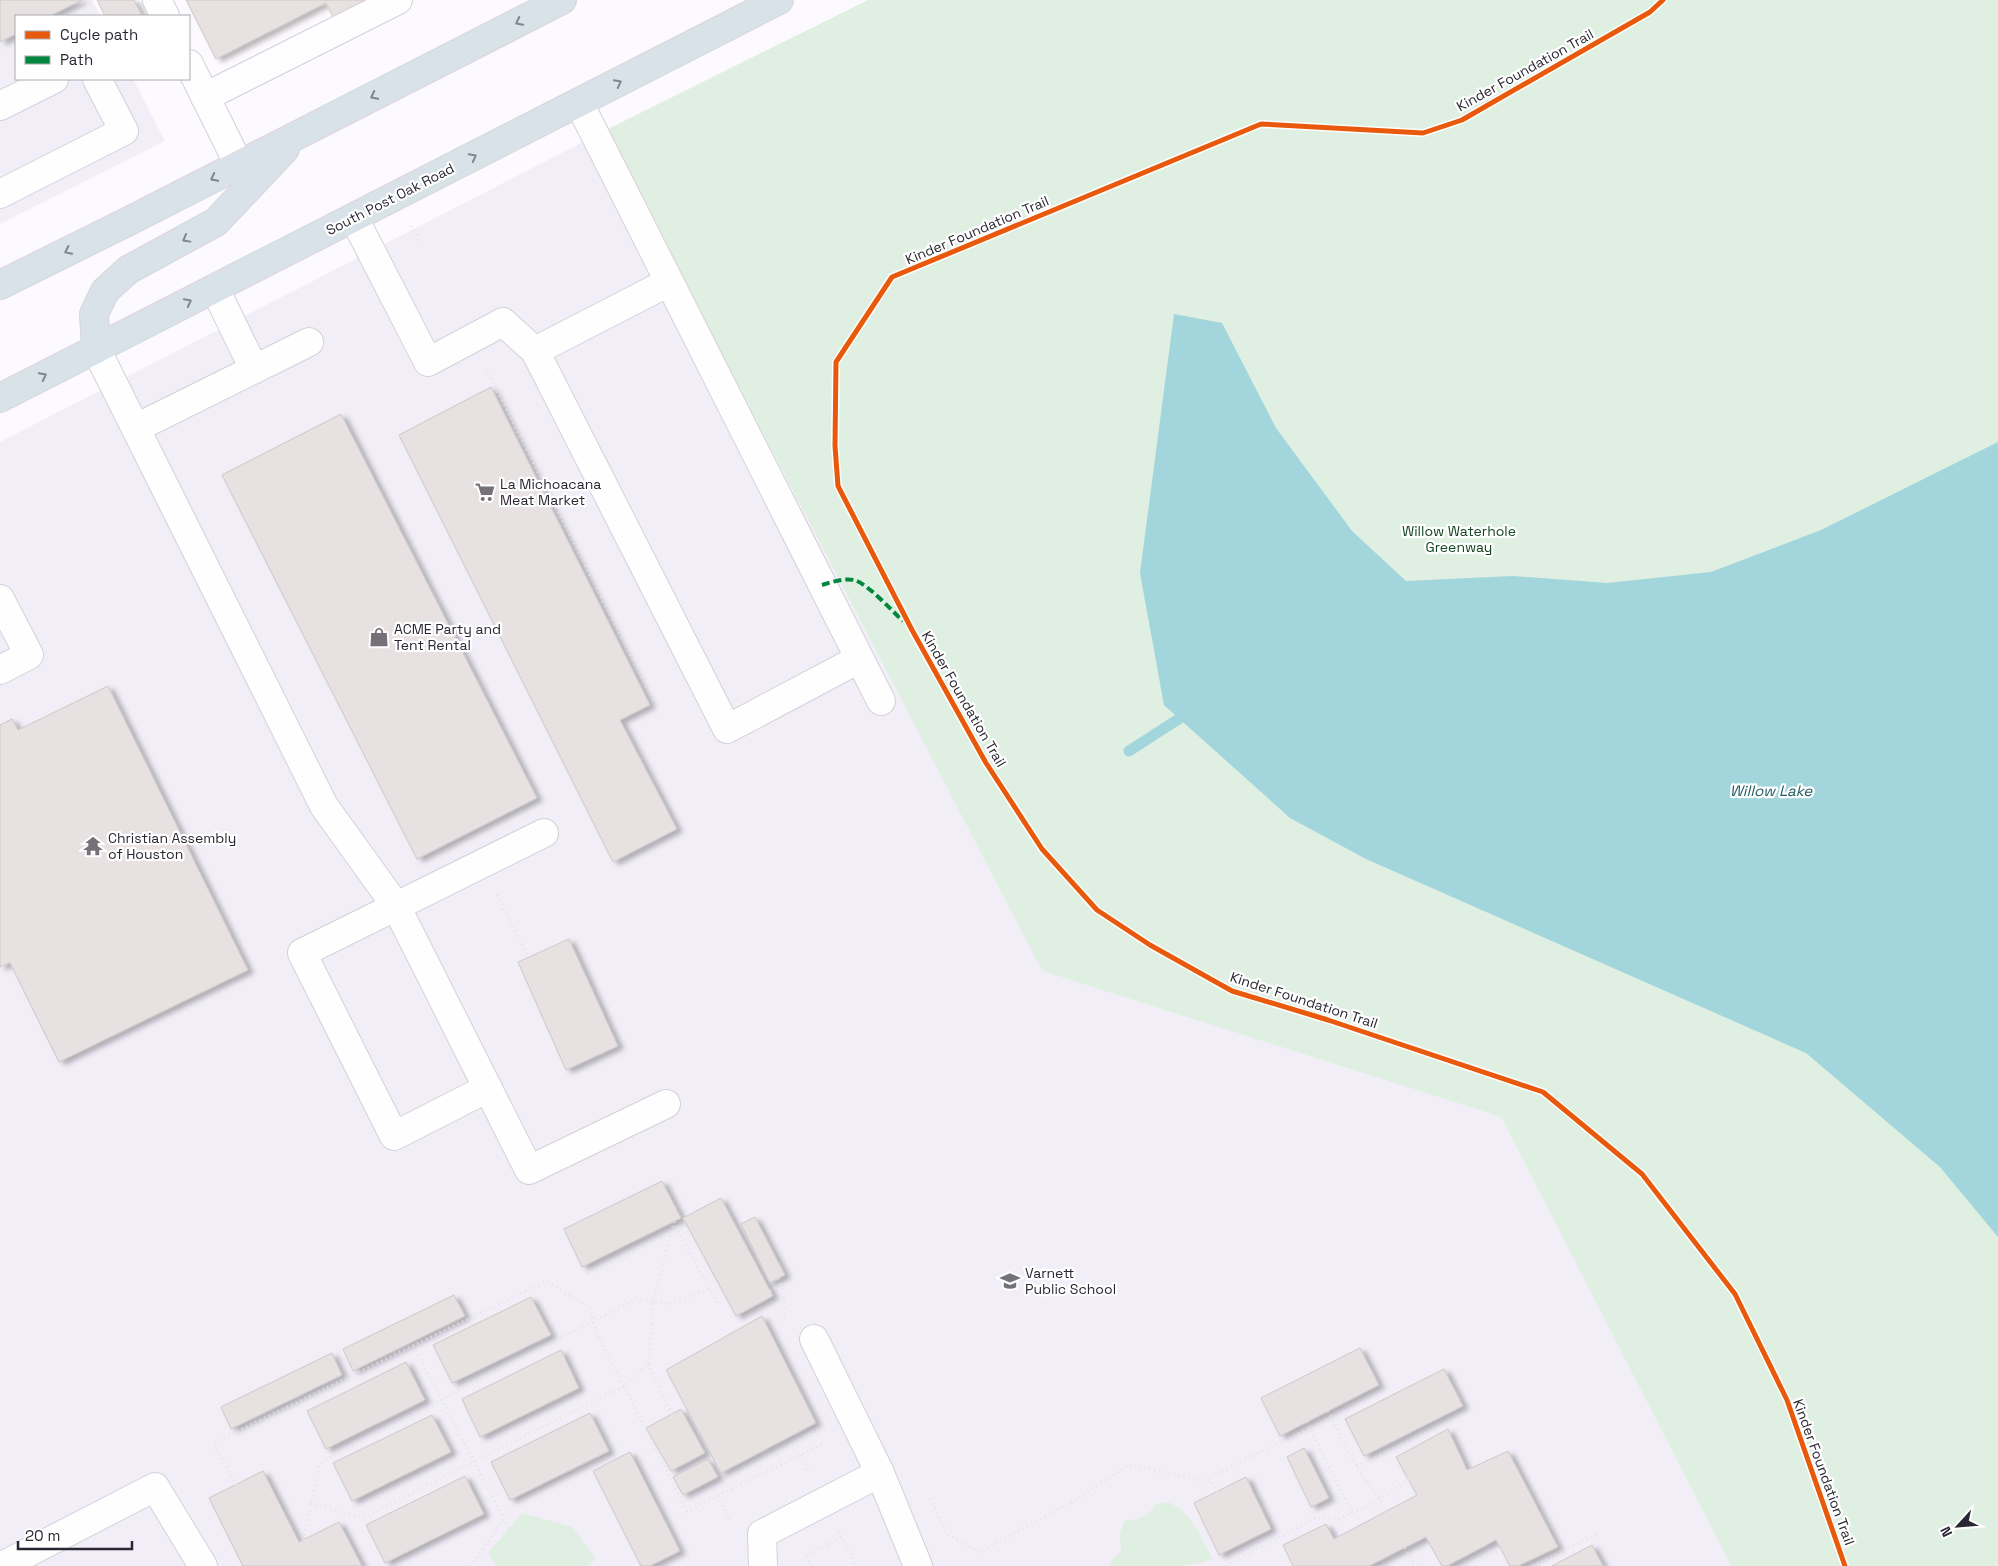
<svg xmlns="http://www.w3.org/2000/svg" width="1998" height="1566" font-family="'Space Grotesk',sans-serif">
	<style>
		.built { fill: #f1eef8 }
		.green { fill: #dfefe2 }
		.water { fill: #a2d5dc }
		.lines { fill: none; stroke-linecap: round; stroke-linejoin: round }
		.stream { stroke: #a2d5dc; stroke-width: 11 }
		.building { fill: #e8e1e1; stroke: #cdc7c6; filter: url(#shadow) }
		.minor-casing { stroke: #d3d1d8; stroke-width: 30 }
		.highway-casing { stroke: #d8d6da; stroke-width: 30 }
		.path { stroke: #e4e4e5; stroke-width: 3; stroke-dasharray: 1 4; stroke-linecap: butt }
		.minor { stroke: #fffeff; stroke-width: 28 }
		.highway { stroke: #d9e1e9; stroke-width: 28 }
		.quiet { stroke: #00873e; stroke-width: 4; stroke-dasharray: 8 4; stroke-linecap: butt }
		.cycleway-casing { stroke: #fff; stroke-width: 8 }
		.cycleway { stroke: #e8590c; stroke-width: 5 }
		.oneway { stroke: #82848e }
		.labels { text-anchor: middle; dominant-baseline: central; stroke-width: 4.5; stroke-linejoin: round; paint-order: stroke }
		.street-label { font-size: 14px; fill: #2a2732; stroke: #fff }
		.poi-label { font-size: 14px; fill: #2a2732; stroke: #fff; text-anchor: start }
		.park-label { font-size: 14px; fill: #134520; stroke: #fff }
		.water-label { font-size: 15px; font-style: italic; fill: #1e5b62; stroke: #fff }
	</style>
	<defs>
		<filter id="shadow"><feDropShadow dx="5.5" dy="3" stdDeviation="2.5" flood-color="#0004"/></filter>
	</defs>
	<rect width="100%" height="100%" fill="#fcfafe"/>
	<g class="built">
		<polygon points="0,0 92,0 101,16 16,16 16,79 133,79 165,141 0,224"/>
		<polygon points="606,130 1042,971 1501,1117 1731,1566 0,1566 0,442"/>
	</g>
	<g class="green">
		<polygon points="868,0 1998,0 1998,1566 1731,1566 1501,1117 1042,971 606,130"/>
		<path d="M1168,1502c25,11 32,34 45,58l-30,6h-72l-1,-4 11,-11 -1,-18 5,-13c15,0 22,-3 31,-16z"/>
		<polygon points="522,1513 572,1527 596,1559 587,1566 496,1566 488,1553"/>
	</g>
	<polygon class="water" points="1174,314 1222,323 1276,428 1352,531 1406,581 1513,576 1607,583 1711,572 1821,530 1998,442 1998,1237 1940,1167 1806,1053 1366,859 1290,818 1164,705 1140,573"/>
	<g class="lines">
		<polyline class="stream" points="1129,751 1191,711"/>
	</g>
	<g class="building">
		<polygon points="0,0 82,0 50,16 16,16 16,34 0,42"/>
		<polygon points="97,0 134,0 142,16 105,16"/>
		<polygon points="186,0 377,0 335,21 326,3 216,59"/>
		<polygon points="491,387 650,705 620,720 677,829 613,862 399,435"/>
		<polygon points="341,414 537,798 417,859 222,475"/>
		<polygon points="108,686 248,970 59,1062 10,963 0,967 0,725 12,719 18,730"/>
		<polygon points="569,939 618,1046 566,1070 518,962"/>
		<polygon points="662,1181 681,1218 582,1267 564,1229"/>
		<polygon points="721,1198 773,1296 736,1316 683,1218"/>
		<polygon points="755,1217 785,1275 770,1283 741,1224"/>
		<polygon points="454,1295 465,1316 353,1371 343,1349"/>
		<polygon points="531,1297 551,1335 452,1383 433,1345"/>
		<polygon points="762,1316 816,1423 721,1473 666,1370"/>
		<polygon points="1360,1348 1379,1385 1280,1436 1261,1398"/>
		<polygon points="561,1350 579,1388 480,1437 462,1399"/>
		<polygon points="332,1353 342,1375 231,1429 221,1407"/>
		<polygon points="406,1362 425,1400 326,1449 307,1411"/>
		<polygon points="1444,1369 1463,1406 1364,1456 1345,1419"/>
		<polygon points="681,1409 705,1453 671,1471 646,1428"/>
		<polygon points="590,1413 609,1451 510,1500 491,1462"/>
		<polygon points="432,1415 451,1452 352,1501 333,1463"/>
		<polygon points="1448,1429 1467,1470 1508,1451 1558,1547 1518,1566 1510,1566 1496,1540 1447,1566 1442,1566 1426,1537 1369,1566 1293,1566 1283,1545 1326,1524 1334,1539 1417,1495 1396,1457"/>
		<polygon points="1304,1448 1329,1498 1311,1507 1287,1457"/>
		<polygon points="630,1452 680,1551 650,1566 641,1566 593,1471"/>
		<polygon points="708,1459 718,1477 683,1495 673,1477"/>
		<polygon points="263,1471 299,1542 339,1522 362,1566 243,1566 209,1498"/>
		<polygon points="465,1476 484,1514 385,1563 366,1525"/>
		<polygon points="1246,1477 1271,1529 1219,1555 1194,1503"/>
		<polygon points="1592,1545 1603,1566 1552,1566"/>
	</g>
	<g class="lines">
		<defs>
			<g id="minor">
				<polyline points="157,0 165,16"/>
				<polyline points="189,64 239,165"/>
				<polyline points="205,97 398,0"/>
				<polyline points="579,103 881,701"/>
				<polyline points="0,106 54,79"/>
				<polyline points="0,194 124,131 97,79"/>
				<polyline points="354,218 428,362 503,322 535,351 727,729 859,659"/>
				<polyline points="215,289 254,369"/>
				<polyline points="96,349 324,806 396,906 529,1170 666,1104"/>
				<polyline points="535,351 669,282"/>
				<polyline points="136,428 309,342"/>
				<polyline points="0,599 29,655 0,670"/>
				<polyline points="488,1088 394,1136 302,953 544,833"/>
				<polyline points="814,1339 880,1473 918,1566"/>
				<polyline points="2,1566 155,1487 203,1566"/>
				<polyline points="763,1566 762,1534 880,1473"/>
			</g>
			<g id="highway">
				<polyline points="0,285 131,220 562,0"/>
				<polyline points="96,349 94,314 105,291 128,270 216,222 285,149"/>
				<polyline points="0,398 779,0"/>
			</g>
		</defs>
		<use href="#minor" class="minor-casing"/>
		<use href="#highway" class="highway-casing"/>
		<g class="path">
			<polyline points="411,226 422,246"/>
			<polyline points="486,369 653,700"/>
			<polyline points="497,895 528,957"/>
			<polyline points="674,1222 718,1305"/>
			<polyline points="588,1274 678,1229"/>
			<polyline points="778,1279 784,1290 785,1320"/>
			<polyline points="770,1291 780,1285"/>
			<polyline points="413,1346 509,1528"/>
			<polyline points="1328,1411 1358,1469 1388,1511"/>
			<polyline points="672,1414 649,1367 653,1301 674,1222"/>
			<polyline points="1307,1422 1352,1513"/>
			<polyline points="801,1455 809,1472"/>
			<polyline points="781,1465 776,1454 821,1427"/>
			<polyline points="1357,1466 1432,1430"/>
			<polyline points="236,1485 213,1443 546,1281 590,1307 596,1331 687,1511 822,1444"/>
			<polyline points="1217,1492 1210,1477 1332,1417"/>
			<polyline points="718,1496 730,1521"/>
			<polyline points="930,1499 947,1534 980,1552 1074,1501 1128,1465 1212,1482"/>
			<polyline points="311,1503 362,1518 624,1386 650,1361"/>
			<polyline points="839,1531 856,1566"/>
			<polyline points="303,1540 320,1463 638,1298 669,1304 710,1289"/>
			<polyline points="1405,1548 1414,1565 1412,1566"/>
			<polyline points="1413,1561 1427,1566"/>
			<polyline points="1201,1562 1203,1566"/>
			<polyline points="471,1566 504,1518"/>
			<polyline points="812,1566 806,1556 842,1537"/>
			<polyline points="1226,1566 1317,1517 1339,1519 1374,1503 1409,1479"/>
			<polyline points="1476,1566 1478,1562 1502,1549"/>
			<polyline points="1533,1566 1597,1534"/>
		</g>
		<use href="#minor" class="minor"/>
		<use href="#highway" class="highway"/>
		<path class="quiet" d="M822,585c10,-3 21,-7 32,-5 13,3 38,31 49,41"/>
		<defs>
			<polyline id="cycleway" points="1663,0 1650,12 1462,120 1423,133 1261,124 892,277 836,362 835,446 838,486 912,630 986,763 1042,849 1097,910 1150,945 1232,991 1328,1020 1543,1092 1642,1174 1735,1294 1787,1400 1845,1566"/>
		</defs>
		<use href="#cycleway" class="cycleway-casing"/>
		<use href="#cycleway" class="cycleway"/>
	</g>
	<defs><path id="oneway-chevron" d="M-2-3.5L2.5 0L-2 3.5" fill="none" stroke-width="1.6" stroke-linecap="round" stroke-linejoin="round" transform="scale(1.25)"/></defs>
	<g class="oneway">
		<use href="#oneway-chevron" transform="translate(519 22) rotate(153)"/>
		<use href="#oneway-chevron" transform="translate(618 83) rotate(-27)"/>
		<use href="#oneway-chevron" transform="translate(374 96) rotate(153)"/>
		<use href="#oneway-chevron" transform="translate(473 157) rotate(-27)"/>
		<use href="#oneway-chevron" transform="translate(214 178) rotate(153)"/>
		<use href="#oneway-chevron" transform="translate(186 239) rotate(151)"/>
		<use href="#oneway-chevron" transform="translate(68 251) rotate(154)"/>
		<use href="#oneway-chevron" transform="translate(188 302) rotate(-27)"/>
		<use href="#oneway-chevron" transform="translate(43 376) rotate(-27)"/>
	</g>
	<defs>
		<symbol id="supermarket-bare" viewBox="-9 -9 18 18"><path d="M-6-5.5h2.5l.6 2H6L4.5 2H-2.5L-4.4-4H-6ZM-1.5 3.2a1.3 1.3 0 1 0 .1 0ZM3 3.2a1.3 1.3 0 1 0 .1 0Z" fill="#747179" stroke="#fff" stroke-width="2.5" paint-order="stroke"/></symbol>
		<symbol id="shop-bare" viewBox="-9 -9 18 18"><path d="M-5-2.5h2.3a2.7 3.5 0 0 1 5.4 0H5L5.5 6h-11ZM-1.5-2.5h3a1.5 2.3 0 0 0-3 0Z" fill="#747179" stroke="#fff" stroke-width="2.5" paint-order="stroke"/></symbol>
		<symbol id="temple-bare" viewBox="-9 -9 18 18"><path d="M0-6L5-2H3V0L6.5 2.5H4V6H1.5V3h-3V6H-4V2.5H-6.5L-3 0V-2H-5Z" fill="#747179" stroke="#fff" stroke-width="2.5" paint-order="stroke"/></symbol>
		<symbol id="school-bare" viewBox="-9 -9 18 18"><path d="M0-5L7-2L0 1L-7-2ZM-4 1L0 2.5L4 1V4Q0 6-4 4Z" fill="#747179" stroke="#fff" stroke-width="2.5" paint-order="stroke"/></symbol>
	</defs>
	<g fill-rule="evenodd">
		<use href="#supermarket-bare" x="471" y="478" width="28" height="28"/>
		<use href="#shop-bare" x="365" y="623" width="28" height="28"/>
		<use href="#temple-bare" x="79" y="832" width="28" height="28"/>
		<use href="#school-bare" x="996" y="1267" width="28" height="28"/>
	</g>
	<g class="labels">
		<g class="street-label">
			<text transform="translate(1525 70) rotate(-29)">Kinder Foundation Trail</text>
			<text transform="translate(390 199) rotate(-27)">South Post Oak Road</text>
			<text transform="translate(977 230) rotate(-23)">Kinder Foundation Trail</text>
			<text transform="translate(964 699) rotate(60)">Kinder Foundation Trail</text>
			<text transform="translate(1304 1000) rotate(18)">Kinder Foundation Trail</text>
			<text transform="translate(1824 1472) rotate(70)">Kinder Foundation Trail</text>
		</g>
		<g class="poi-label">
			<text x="500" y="484">La Michoacana<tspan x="500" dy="16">Meat Market</tspan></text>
			<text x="394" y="629">ACME Party and<tspan x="394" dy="16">Tent Rental</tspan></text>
			<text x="108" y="838">Christian Assembly<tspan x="108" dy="16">of Houston</tspan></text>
			<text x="1025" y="1273">Varnett<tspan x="1025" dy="16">Public School</tspan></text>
		</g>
		<g class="park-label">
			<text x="1459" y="531">Willow Waterhole<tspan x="1459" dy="16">Greenway</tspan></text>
		</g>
		<g class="water-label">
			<text x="1771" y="790">Willow Lake</text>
		</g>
	</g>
	<rect x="15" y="15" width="175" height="65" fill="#ffffff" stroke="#aaa9ad"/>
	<rect x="25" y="31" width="25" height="8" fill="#e8590c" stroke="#aaa9ad"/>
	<text x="60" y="40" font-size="15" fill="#2a2732">Cycle path</text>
	<rect x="25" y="56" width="25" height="8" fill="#00873e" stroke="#aaa9ad"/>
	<text x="60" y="65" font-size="15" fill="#2a2732">Path</text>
	<g transform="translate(1958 1526) rotate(244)" stroke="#ffffff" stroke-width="4" paint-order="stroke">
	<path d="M0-4L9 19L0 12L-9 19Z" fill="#2a2732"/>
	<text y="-8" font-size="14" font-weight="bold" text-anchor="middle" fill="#2a2732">N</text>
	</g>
	<path d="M18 1541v8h114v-8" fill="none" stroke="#2a2732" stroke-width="2.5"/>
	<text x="25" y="1541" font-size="15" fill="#2a2732" stroke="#ffffff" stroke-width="4" paint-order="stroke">20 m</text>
</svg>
